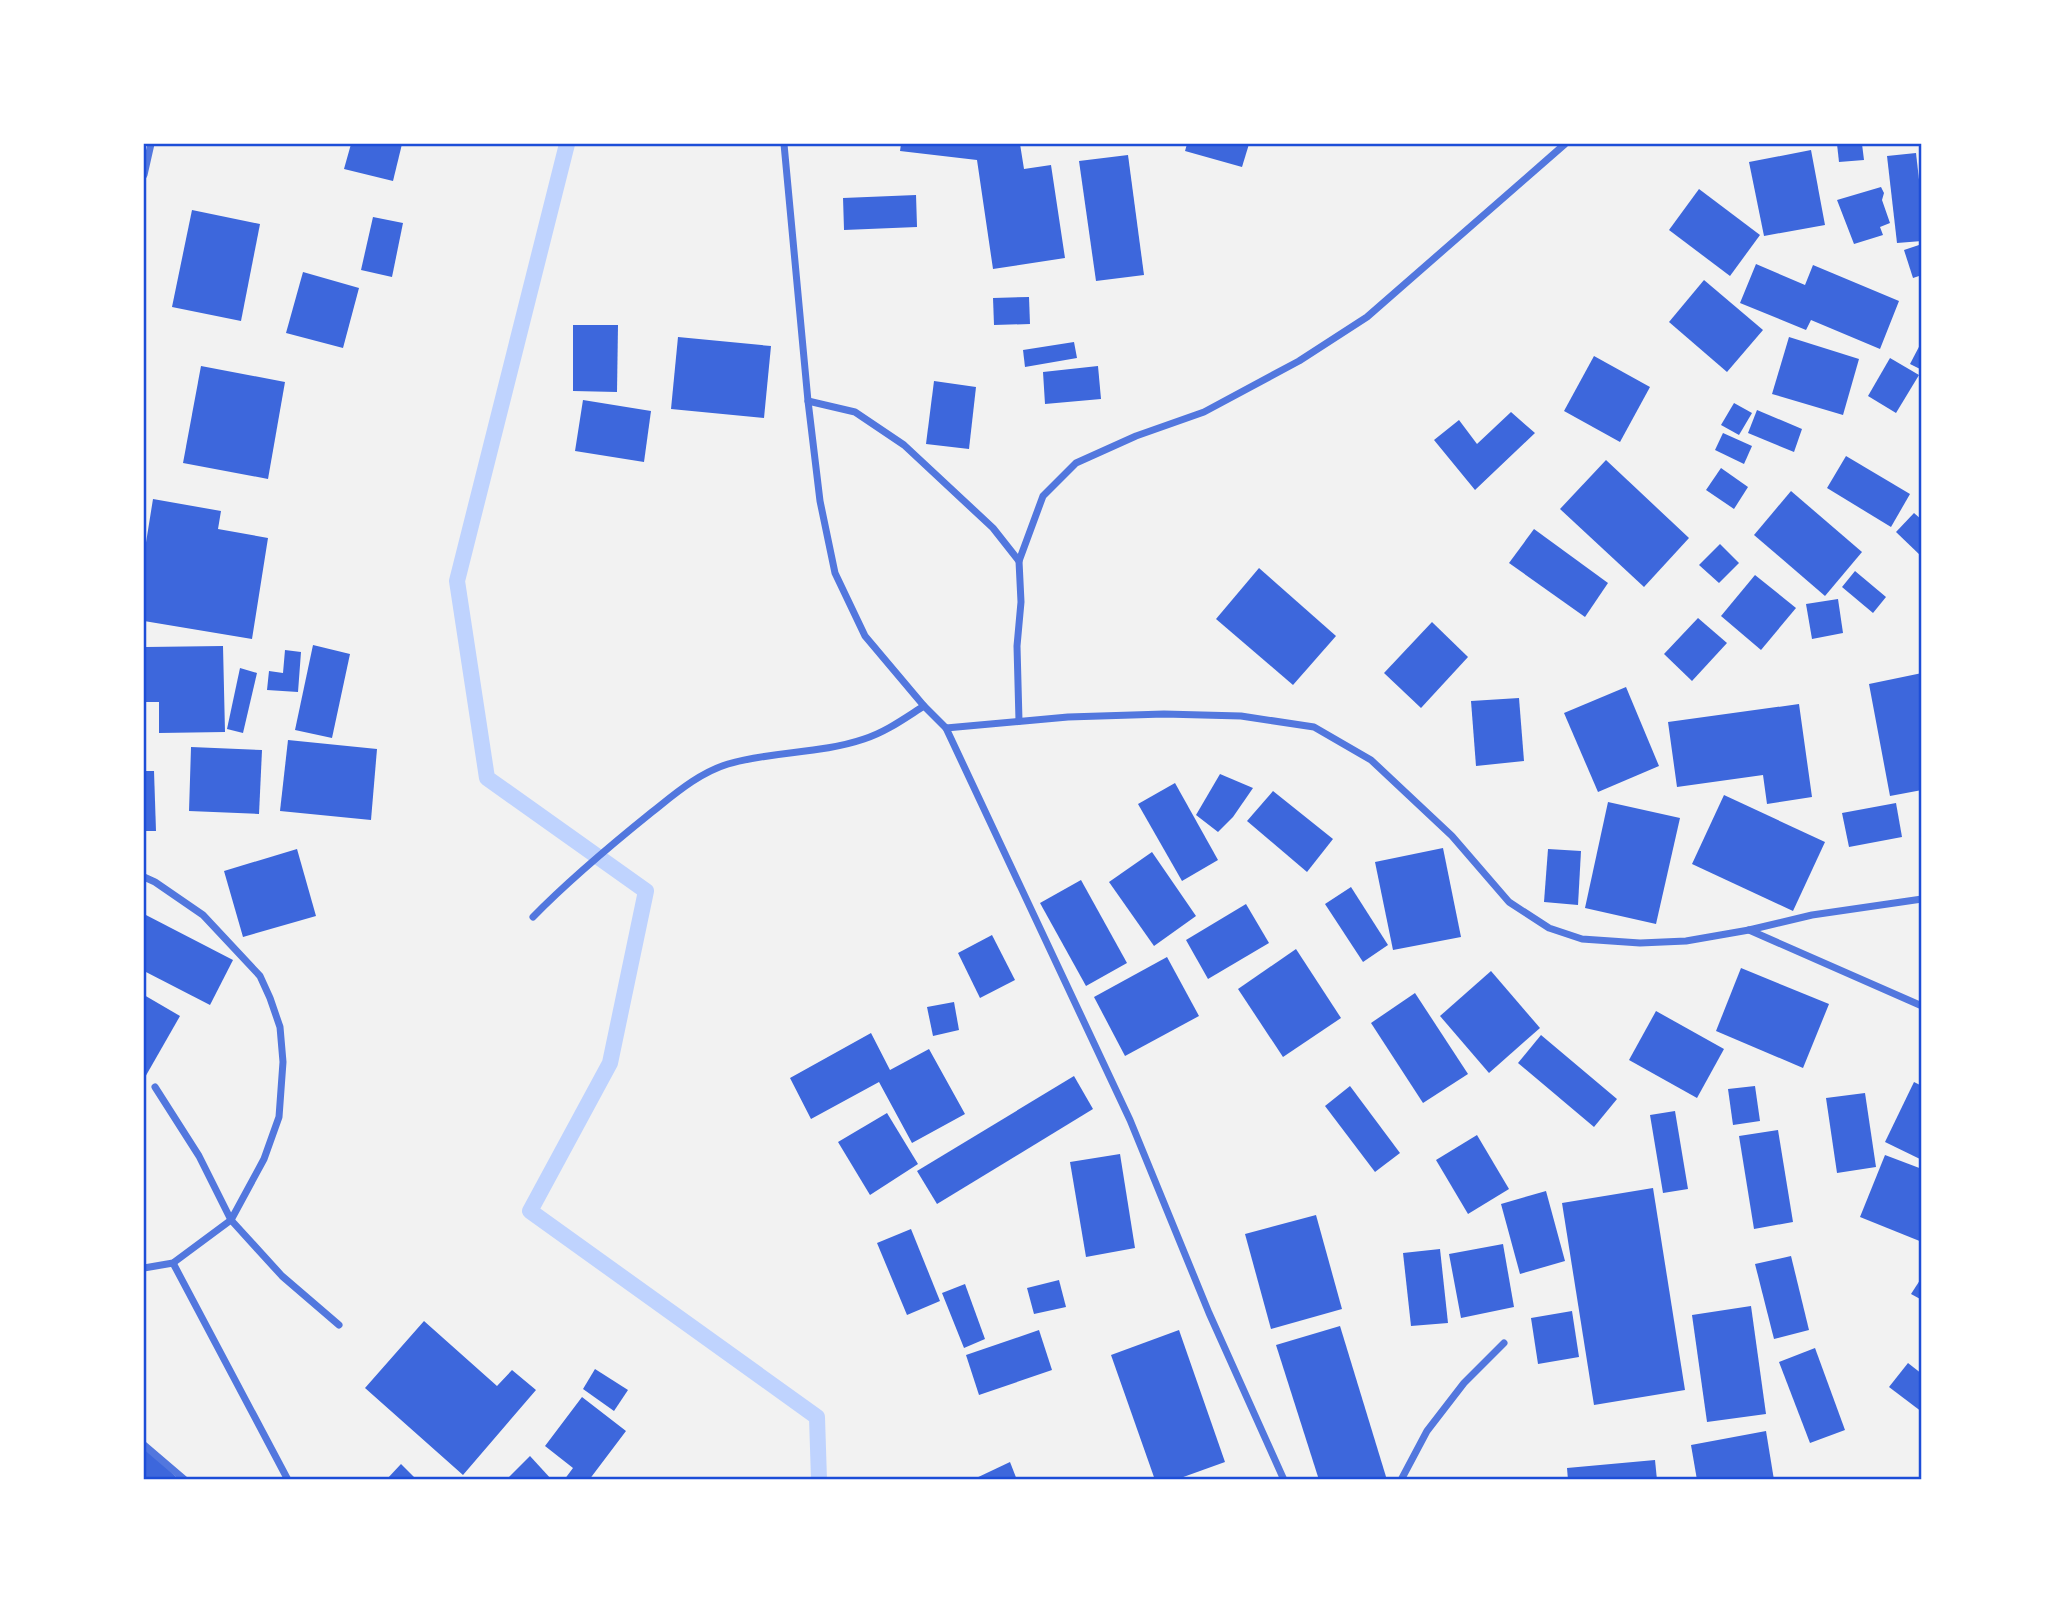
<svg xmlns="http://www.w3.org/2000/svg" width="2065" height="1623" font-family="Manrope,sans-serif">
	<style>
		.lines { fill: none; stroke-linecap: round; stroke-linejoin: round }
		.stream { stroke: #bfd3fe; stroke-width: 16 }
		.building { fill: #3d67dc }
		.minor { stroke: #5277de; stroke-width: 7 }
		.neatline { fill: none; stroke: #1d4ed8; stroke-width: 2.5 }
	</style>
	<rect width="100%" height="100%" fill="#f2f2f2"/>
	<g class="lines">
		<polyline class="stream" points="567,144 457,581 487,778 646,891 610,1063 530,1211 817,1417 819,1480"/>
	</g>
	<g class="building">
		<polygon points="351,144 402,144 393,181 344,169"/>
		<polygon points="901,144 1020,144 1024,169 1051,165 1065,258 993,269 977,160 900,151"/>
		<polygon points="1187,144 1249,144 1242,167 1185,151"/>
		<polygon points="1837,144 1862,144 1864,160 1839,162"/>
		<polygon points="1811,150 1825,225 1764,236 1749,162"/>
		<polygon points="1916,153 1922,206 1922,241 1897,243 1887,156"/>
		<polygon points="1128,155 1144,275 1096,281 1079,161"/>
		<polygon points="1881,187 1884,193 1882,200 1890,223 1880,227 1883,235 1854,244 1837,200"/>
		<polygon points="1699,189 1760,235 1730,276 1669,230"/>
		<polygon points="916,195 917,227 844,230 843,198"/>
		<polygon points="192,210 260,224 241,321 172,307"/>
		<polygon points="373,217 403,223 392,277 361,270"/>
		<polygon points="1922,244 1922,275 1913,278 1904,250"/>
		<polygon points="1756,264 1805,285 1813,265 1899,301 1880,349 1811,320 1806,330 1740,303"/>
		<polygon points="303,272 359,288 343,348 286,333"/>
		<polygon points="1704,280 1763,330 1727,372 1669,322"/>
		<polygon points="1029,297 1030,324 994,325 993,298"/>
		<polygon points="573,325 618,325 617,392 573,391"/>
		<polygon points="678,337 771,346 764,418 671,409"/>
		<polygon points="1789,337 1859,359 1843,415 1772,394"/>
		<polygon points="1922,341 1922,370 1910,364"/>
		<polygon points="1074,342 1077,358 1025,367 1023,350"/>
		<polygon points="1594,356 1650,387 1620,442 1564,411"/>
		<polygon points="1890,358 1919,375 1896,413 1868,396"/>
		<polygon points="201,366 285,382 268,479 183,463"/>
		<polygon points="1098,366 1101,399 1045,404 1043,372"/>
		<polygon points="934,381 976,387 969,449 926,444"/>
		<polygon points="583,400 651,411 644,462 575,451"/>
		<polygon points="1734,403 1752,413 1739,435 1721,425"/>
		<polygon points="1757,410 1802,429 1794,452 1748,433"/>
		<polygon points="1511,412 1535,433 1475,490 1434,440 1459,420 1477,444"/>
		<polygon points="1723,433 1752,446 1744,464 1715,450"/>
		<polygon points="1846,456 1910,494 1891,527 1827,488"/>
		<polygon points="1606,460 1689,538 1644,587 1560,509"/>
		<polygon points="1721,468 1748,487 1734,509 1706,490"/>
		<polygon points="1791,491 1862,552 1825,596 1754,535"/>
		<polygon points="153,499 221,511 218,529 268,538 252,639 144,621 144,555"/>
		<polygon points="1914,513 1922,520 1922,557 1896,532"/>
		<polygon points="1534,529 1608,583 1585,617 1509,563"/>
		<polygon points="1720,544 1739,563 1719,583 1699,565"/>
		<polygon points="1259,568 1336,636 1293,685 1216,619"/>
		<polygon points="1855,571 1886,597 1873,613 1842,587"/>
		<polygon points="1755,575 1796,608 1761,650 1721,616"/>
		<polygon points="1838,599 1843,633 1812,639 1806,604"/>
		<polygon points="1698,618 1727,643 1692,681 1664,654"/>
		<polygon points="1432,622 1468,657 1421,708 1384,673"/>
		<polygon points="313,645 350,654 332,738 295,730"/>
		<polygon points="223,646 225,732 159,733 159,702 144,702 144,665 146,665 146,647"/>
		<polygon points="285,650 301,652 298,692 267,690 269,671 283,673"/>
		<polygon points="240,668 257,673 243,733 227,729"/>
		<polygon points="1922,673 1922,790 1890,796 1869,684"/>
		<polygon points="1626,687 1659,766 1598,792 1564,713"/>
		<polygon points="1519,698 1524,761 1476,766 1471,701"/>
		<polygon points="1799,704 1812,797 1767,804 1763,775 1677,787 1668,722"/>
		<polygon points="288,740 377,749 371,820 280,811"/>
		<polygon points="191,747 262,750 259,814 189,811"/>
		<polygon points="144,771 154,771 156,831 144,831"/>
		<polygon points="1220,774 1253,788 1233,817 1218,832 1196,815"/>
		<polygon points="1175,783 1218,860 1182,881 1138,804"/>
		<polygon points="1273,791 1333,839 1307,872 1247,821"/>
		<polygon points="1724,795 1825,842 1793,911 1692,864"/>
		<polygon points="1608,802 1680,818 1656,924 1585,908"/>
		<polygon points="1896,803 1902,837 1849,847 1842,813"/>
		<polygon points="1443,848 1461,937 1393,950 1375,862"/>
		<polygon points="297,849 316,916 243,937 224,871"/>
		<polygon points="1548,849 1581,851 1578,905 1544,902"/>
		<polygon points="1152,852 1196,916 1154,946 1109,882"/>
		<polygon points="1081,880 1127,963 1086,986 1040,903"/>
		<polygon points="1351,887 1388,945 1363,962 1325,904"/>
		<polygon points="1246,904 1269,943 1208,979 1186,940"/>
		<polygon points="144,914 233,960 210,1005 144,971"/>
		<polygon points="992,935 1015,980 980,998 958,953"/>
		<polygon points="1296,949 1341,1018 1283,1057 1238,989"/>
		<polygon points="1167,957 1199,1016 1125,1056 1094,997"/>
		<polygon points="1741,968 1829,1004 1803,1068 1716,1031"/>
		<polygon points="1491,971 1540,1028 1489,1073 1440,1016"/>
		<polygon points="1415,993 1468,1074 1423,1103 1371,1023"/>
		<polygon points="144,995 180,1016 144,1079"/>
		<polygon points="954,1002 959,1030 933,1036 927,1007"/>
		<polygon points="1656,1011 1724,1049 1697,1098 1629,1060"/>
		<polygon points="871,1033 890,1070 929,1049 965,1114 912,1143 879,1082 811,1119 790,1078"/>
		<polygon points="1541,1035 1617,1099 1594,1127 1518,1063"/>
		<polygon points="1074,1076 1093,1109 937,1204 917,1171"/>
		<polygon points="1914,1082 1922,1086 1922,1160 1885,1142"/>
		<polygon points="1350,1086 1400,1153 1375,1172 1325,1106"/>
		<polygon points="1755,1086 1760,1121 1733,1125 1728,1089"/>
		<polygon points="1865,1093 1876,1167 1837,1173 1826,1098"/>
		<polygon points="1675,1111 1688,1189 1663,1193 1650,1115"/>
		<polygon points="887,1113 918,1164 870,1195 838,1142"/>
		<polygon points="1778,1130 1793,1222 1754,1229 1739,1136"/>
		<polygon points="1477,1135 1509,1189 1468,1214 1436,1160"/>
		<polygon points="1120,1154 1135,1248 1086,1257 1070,1162"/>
		<polygon points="1885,1155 1922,1169 1922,1242 1860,1217"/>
		<polygon points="1653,1188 1685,1390 1594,1405 1562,1203"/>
		<polygon points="1546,1191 1565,1261 1520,1274 1501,1204"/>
		<polygon points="1316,1215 1342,1309 1271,1329 1245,1234"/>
		<polygon points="911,1229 940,1301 907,1315 877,1243"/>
		<polygon points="1503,1244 1514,1307 1461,1318 1449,1254"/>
		<polygon points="1440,1249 1448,1323 1411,1326 1403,1253"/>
		<polygon points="1791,1256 1809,1330 1774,1339 1755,1264"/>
		<polygon points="1922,1277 1922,1300 1911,1294"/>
		<polygon points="1059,1280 1066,1307 1034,1314 1027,1288"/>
		<polygon points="965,1284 985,1339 964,1348 942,1293"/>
		<polygon points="1751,1306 1766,1414 1707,1422 1692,1315"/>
		<polygon points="1572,1311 1579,1357 1538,1364 1531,1318"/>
		<polygon points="424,1321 497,1386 512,1370 536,1390 463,1475 365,1388"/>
		<polygon points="1340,1326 1387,1480 1319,1480 1276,1345"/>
		<polygon points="1039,1330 1052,1370 979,1395 966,1355"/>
		<polygon points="1179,1330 1225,1462 1175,1480 1155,1480 1111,1355"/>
		<polygon points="1815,1348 1845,1430 1810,1443 1779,1362"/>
		<polygon points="1908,1363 1922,1374 1922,1412 1889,1387"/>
		<polygon points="595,1369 628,1390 614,1411 583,1389"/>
		<polygon points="582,1397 626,1431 589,1480 564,1480 573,1468 545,1446"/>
		<polygon points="1766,1431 1774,1480 1697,1480 1691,1445"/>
		<polygon points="144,1444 179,1480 144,1480"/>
		<polygon points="530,1456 552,1480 506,1480"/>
		<polygon points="1655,1460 1657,1480 1568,1480 1567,1468"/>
		<polygon points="1010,1462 1017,1480 972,1480"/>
		<polygon points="401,1464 417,1480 386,1480"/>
	</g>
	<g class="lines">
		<g class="minor">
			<polyline points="784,144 808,401 820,501 835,573 865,636 924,706 946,728 1068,717 1164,714 1241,716 1314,727 1371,760 1452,836 1509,902 1549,928 1582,939 1640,943 1686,941 1749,930 1812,915 1922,899"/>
			<polyline points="144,175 151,144"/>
			<polyline points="808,401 855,412 904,445 993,528 1019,561 1021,602 1017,646 1019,721"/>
			<polyline points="1019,561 1043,496 1076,463 1136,436 1204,412 1299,361 1367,317 1565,144"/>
			<polyline points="946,728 1130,1120 1209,1313 1284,1480"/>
			<polyline points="144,877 155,882 203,915 260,976 270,998 280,1027 283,1062 279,1117 264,1159 231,1220 173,1263 144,1268"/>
			<path d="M533,917c37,-38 78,-72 119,-105 24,-19 47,-39 76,-48 44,-13 92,-10 136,-25 22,-7 41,-21 60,-33"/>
			<polyline points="1749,930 1922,1006"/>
			<polyline points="155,1087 199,1156 231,1220 282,1276 339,1325"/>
			<polyline points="173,1263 288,1480"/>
			<polyline points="144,1445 185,1480"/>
			<polyline points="1401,1480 1427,1431 1464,1383 1504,1343"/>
		</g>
	</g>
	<rect width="2065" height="1623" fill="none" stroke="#ffffff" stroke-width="290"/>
	<rect x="145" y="145" width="1775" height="1333" class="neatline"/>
</svg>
